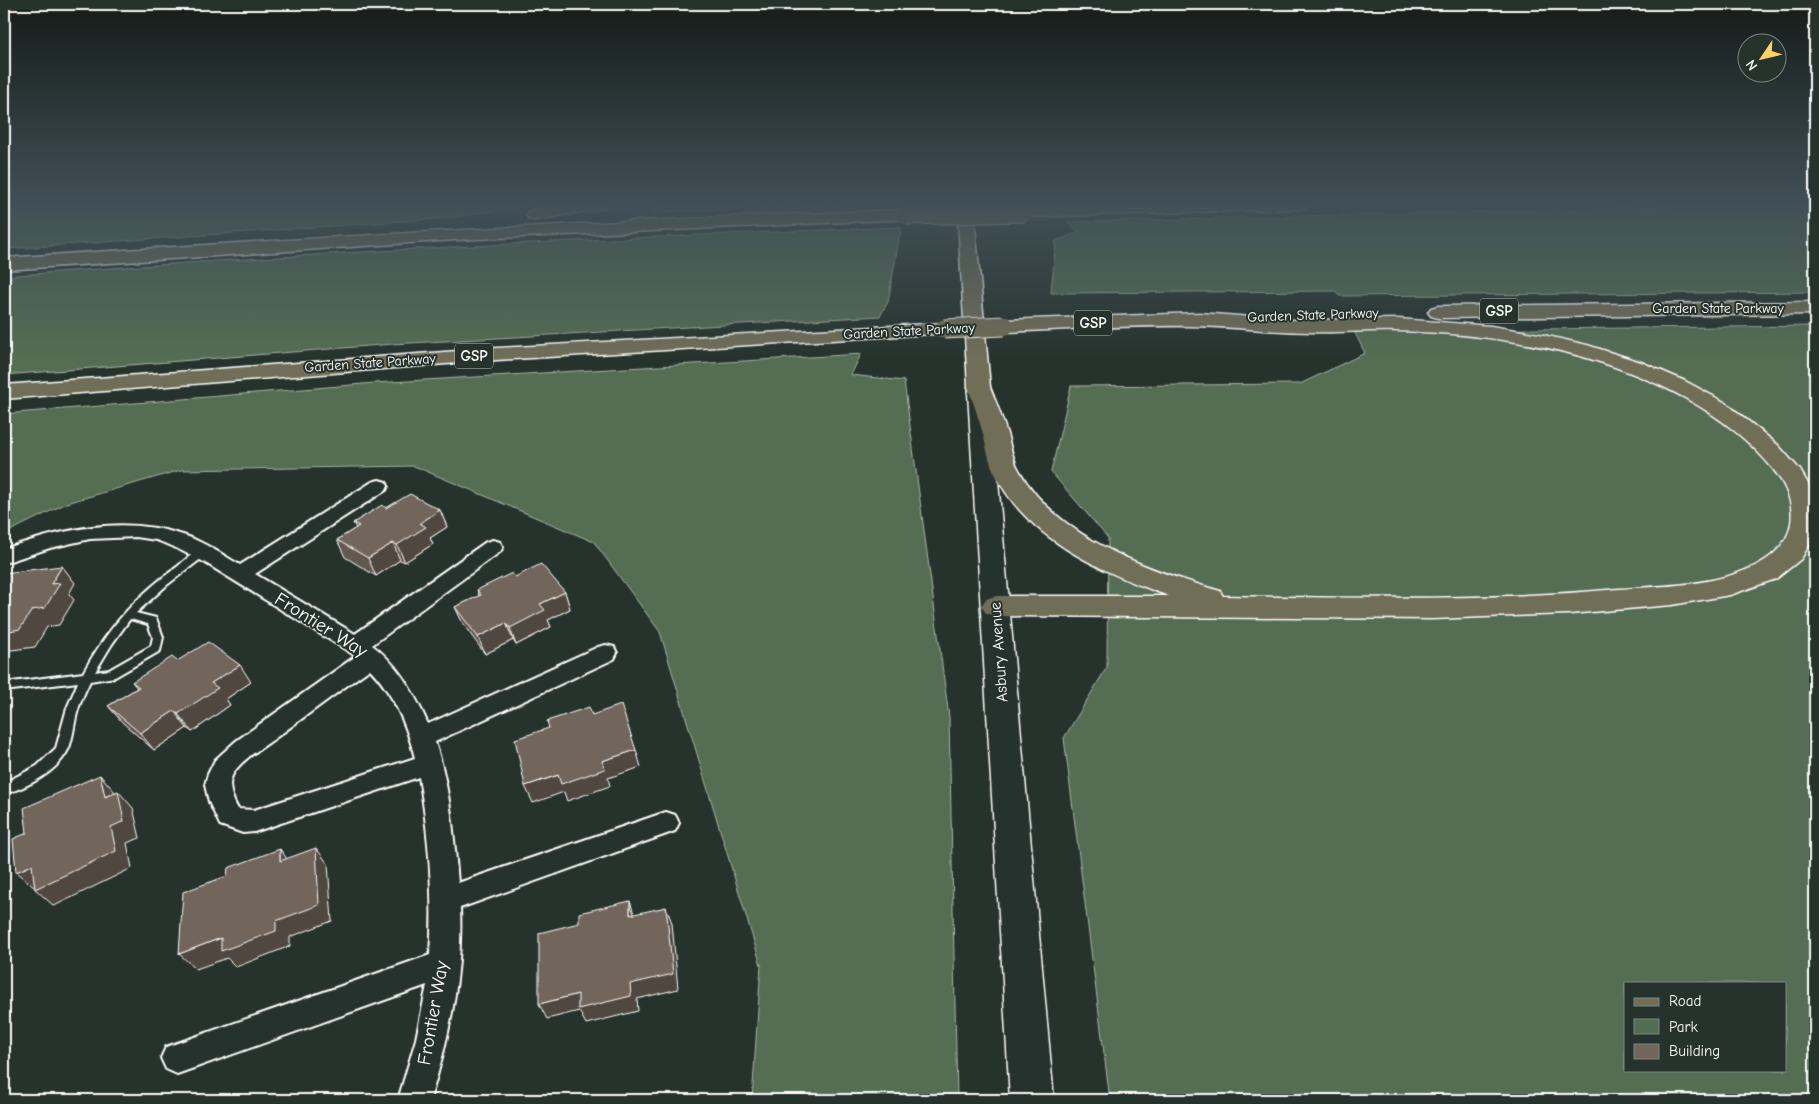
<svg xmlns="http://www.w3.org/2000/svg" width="1819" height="1104" font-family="'Comic Neue',sans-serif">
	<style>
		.green { fill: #546d52; stroke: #aab6a8; fill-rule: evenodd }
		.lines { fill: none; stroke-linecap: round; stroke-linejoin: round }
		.lane-casing { stroke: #fff; stroke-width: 4 }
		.street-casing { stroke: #fff; stroke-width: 4 }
		.secondary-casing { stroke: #fff; stroke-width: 3 }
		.primary-casing { stroke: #fff; stroke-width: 3 }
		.highway-casing { stroke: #fff; stroke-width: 3 }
		.lane { fill: #26332d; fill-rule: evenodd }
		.street { fill: #26332d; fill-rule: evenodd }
		.secondary { fill: #26332d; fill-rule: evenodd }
		.primary { fill: #716e59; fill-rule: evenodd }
		.highway { fill: #716e59; fill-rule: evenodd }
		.highway-bridge-casing { stroke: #fff; stroke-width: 21; stroke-linecap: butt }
		.highway-bridge { stroke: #716e59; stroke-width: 19 }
		.wall { fill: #62584f; stroke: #fff }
		.shaded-wall { fill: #504740; stroke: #fff }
		.building { fill: #72665c; stroke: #fff }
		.labels { text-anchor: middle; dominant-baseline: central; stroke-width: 4; stroke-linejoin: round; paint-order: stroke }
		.far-street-label { font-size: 14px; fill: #fff; stroke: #26332d }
		.shield { fill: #26332d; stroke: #bec2c0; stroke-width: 1 }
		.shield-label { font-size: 15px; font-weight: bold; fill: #fff }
		.street-label { font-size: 16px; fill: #fff; stroke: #26332d }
		.near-street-label { font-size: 19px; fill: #fff; stroke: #26332d }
	</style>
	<rect width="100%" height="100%" fill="#26332d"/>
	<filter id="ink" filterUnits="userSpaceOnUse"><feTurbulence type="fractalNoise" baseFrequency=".02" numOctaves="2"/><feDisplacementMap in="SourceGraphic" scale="10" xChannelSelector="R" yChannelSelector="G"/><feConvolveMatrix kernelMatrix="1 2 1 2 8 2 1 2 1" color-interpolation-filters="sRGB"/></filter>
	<g filter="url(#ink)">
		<g class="green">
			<polygon points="4,204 541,204 447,218 4,249"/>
			<polygon points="654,204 861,204 651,212"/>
			<polygon points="1769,204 1815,204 1815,292 1339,296 1336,291 1051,293 1056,241 1079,232 1068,222"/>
			<path d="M901,227l-13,75 -8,14 -487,28 -389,31v-99c298,-23 598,-38 897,-49z"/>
			<path d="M1815,326v774h-705l-46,-362 43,-71 1,-129 -57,-66 20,-86 229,-2 65,-31 -11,-22zM1625,983h160v87h-160z"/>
			<polygon points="861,354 851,375 904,381 949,717 957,1100 752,1100 761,965 660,632 594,542 414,466 181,470 67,503 4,534 4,414 375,383"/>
		</g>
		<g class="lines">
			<defs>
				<path id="lane" d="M202,550l4,1 1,2 -1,2 -39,30 -31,28 20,5 7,19 -3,14 -45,26 -25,4c-5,10 -10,21 -13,32 -3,12 -4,24 -8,35 -11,24 -41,39 -65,46v-11l33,-17 19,-18 11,-40 11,-26 -74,9v-8l79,-10c25,-45 52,-76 94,-106 7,-6 16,-15 25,-17zM130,619l18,5 5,13 -2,9 -42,24 -14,2 17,-28z"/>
				<path id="street" d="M379,480l7,2 2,4 -2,4 -131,84 100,60 131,-92 7,-2 7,2 3,5 -3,5 -128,93c26,19 43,49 56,79l170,-77 8,-2 8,2 3,6 -3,6 -179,83c15,45 19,94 23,141l208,-71 9,3 4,8 -4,8 -215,77c3,66 -11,130 -30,192h-32l18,-61 11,-54 -250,89 -11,-5 -5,-11 5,-11 264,-92c4,-58 -1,-120 -11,-178l-165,55 -11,1 -23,-8 -11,-23 -4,-17 3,-11 7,-14 21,-19 120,-85 -152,-94 -32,-16 -16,-6 -20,-3 -46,2 -40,9 -46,15v-14c59,-20 121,-35 182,-13 19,7 37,19 54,29l132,-83zM370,669c23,24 37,56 45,89l-161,52 -16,-1c-5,-9 -11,-23 -6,-33 7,-16 35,-31 49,-42 30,-22 59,-44 89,-65z"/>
				<polygon id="secondary" points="979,386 987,388 990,393 1054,1100 1010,1100 968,393 971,388"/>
				<polygon id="primary" points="957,204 973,204 990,387 987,392 979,394 971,392 968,387"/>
				<g id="highway">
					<polygon points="567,204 606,204 604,208 598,209 535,220 529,219 526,215 529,211"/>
					<polygon points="1116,204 1307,204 1305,208 1299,209 1025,217 1019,216 1016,212 1019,208 1025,207"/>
					<path d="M907,210l6,1 3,4 -3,4 -457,21 -452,30v-12c301,-20 602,-38 903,-48z"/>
					<polygon points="1815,302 1815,314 1438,318 1431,316 1428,312 1431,308 1438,306"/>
					<path d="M1200,313l91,7 108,-1 92,7 48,8 48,11 54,17 44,19 41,22 52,42 22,25 14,24 1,41 -14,24 -25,20 -46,16 -58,10 -103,9 -137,5 -436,-3 -10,-3 -5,-7 5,-7 10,-3h173c-67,-24 -147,-58 -177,-129 -4,-10 -6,-22 -9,-33 -4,-16 -10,-31 -15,-47l3,-5 8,-2 8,2 3,5c7,17 13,33 18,50 3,11 5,23 11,33 38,69 130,100 201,121l3,5c132,2 264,5 396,-7 45,-3 94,-3 136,-23 43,-21 47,-61 18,-97 -47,-58 -122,-93 -193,-113 -58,-16 -120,-23 -181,-25 -29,-1 -58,2 -88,1 -41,0 -83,-6 -124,-6 -61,-1 -122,4 -183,6l-7,-2 -3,-4 3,-4 7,-2z"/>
					<polygon points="944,323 951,325 954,329 951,333 497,360 4,399 4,385 497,348"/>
				</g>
			</defs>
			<use href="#lane" class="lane-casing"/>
			<use href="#street" class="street-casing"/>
			<use href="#secondary" class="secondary-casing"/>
			<use href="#primary" class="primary-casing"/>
			<use href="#highway" class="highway-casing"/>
			<use href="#lane" class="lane"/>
			<use href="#street" class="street"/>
			<use href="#secondary" class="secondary"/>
			<use href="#primary" class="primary"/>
			<use href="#highway" class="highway"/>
			<defs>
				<g id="highway-bridge">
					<polyline points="907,215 1025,212"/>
					<polyline points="944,329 1004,326"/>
				</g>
			</defs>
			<use href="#highway-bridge" class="highway-bridge-casing"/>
			<use href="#highway-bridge" class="highway-bridge"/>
		</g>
		<g class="wall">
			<polygon points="386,508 440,510 447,527 430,538 433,544 405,562 400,560 376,576 345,557 337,540 356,528 353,523"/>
			<polygon points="515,577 565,592 570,609 548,620 551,627 516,645 513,640 485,654 463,624 455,607 479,596 477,590"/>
			<polygon points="177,661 251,682 226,699 230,705 192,732 187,728 154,750 123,723 108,706 137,688 132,682"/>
		</g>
		<g class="shaded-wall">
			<polygon points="440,510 447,527 430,538 433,544 405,562 397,545 420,523"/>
			<polygon points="393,543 400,560 376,576 368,558"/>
			<polygon points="62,566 75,583 69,594 74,600 59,625 47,627 35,647 4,651 4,632 32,610 51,584"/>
			<polygon points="565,592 570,609 548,620 551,627 516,645 510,628 540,604"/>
			<polygon points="506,623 513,640 485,654 478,637"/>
			<polygon points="240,665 251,682 226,699 230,705 192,732 178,714 211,683"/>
			<polygon points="174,711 187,728 154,750 140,733"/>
			<polygon points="636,750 641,767 608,778 610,786 567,801 564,792 533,803 525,786"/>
			<polygon points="100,775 115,792 105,797"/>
			<polygon points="118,791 133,808 140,838 127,843 132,868 54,906 35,889 111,827"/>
			<polygon points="316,848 328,864 332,921 290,937 290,946 236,967 227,958 196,969 179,954 221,938"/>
			<polygon points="280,849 292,866 280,861"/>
			<polygon points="32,865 51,881 35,888 16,872"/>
			<polygon points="630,901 635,917 630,915"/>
			<polygon points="666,907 672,923 678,989 637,999 638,1011 586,1024 579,1011 547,1019 539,1004 578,994 630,984"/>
		</g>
		<g class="building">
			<polygon points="410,494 440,510 420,523 426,527 397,545 393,543 368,558 337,540 359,526 353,523 382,505 386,508"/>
			<polygon points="541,564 565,592 540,604 545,610 510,628 506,623 478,637 455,607 481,595 477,590 512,573 515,577"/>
			<polygon points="62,566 51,584 60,583 45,608 32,610 20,629 4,632 4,573"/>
			<polygon points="208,642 240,665 211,683 218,688 178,714 174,711 140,733 108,706 139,687 132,682 172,657 177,661"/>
			<polygon points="621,705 636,750 602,761 605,769 561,784 558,775 525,786 515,739 549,728 547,721 589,707 592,715"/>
			<polygon points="100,775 105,797 118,791 124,821 111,827 116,851 35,889 32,865 16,872 13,839 27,833 24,808"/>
			<polygon points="316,848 319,905 276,921 276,931 221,951 221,938 179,954 183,892 227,876 228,868 280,849 280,861"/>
			<polygon points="630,901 630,915 666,907 673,974 630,984 631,996 578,1009 578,994 539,1004 539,933 579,923 579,913"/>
		</g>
	</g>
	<linearGradient id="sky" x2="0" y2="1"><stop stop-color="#151c19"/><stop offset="0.57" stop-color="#415057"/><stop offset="1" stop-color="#415057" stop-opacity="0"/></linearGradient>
	<rect width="1819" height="359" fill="url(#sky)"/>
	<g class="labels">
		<g class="far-street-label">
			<text x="1718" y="308">Garden State Parkway</text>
			<text transform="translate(1313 315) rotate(-2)">Garden State Parkway</text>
			<text transform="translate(909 331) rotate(-3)">Garden State Parkway</text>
			<text transform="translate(370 363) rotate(-4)">Garden State Parkway</text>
		</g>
		<g class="shield">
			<rect x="1480" y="298.5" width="38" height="25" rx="4"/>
			<rect x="1074" y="310.5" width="38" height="25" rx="4"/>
			<rect x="455" y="343.5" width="38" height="25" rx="4"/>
		</g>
		<g class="shield-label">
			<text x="1499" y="311">GSP</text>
			<text x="1093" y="323">GSP</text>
			<text x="474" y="356">GSP</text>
		</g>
		<g class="street-label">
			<text transform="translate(999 652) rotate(-94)">Asbury Avenue</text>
		</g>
		<g class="near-street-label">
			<text transform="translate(321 625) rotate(32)">Frontier Way</text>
			<text transform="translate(433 1013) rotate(-80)">Frontier Way</text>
		</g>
	</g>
	<rect width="1819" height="1104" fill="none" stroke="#26332d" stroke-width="20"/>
	<rect x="10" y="10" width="1799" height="1084" fill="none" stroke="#fff" stroke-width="2" filter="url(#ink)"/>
	<rect x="1624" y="982" width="162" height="90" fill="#26332d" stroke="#7d8581"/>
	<rect x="1634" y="998" width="25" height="8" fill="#716e59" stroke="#7d8581"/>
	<text x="1669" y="1006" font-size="15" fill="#ffffff">Road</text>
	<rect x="1634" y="1019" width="25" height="15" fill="#546d52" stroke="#7d8581"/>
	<text x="1669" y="1032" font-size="15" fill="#ffffff">Park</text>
	<rect x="1634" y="1044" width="25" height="15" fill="#72665c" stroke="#7d8581"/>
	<text x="1669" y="1056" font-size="15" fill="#ffffff">Building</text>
	<g transform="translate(1762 58) rotate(235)"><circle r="24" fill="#26332d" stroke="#7d8581"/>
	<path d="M0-4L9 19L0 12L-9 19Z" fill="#ffd166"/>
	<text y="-8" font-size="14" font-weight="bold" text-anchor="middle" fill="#ffffff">N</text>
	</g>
</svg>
